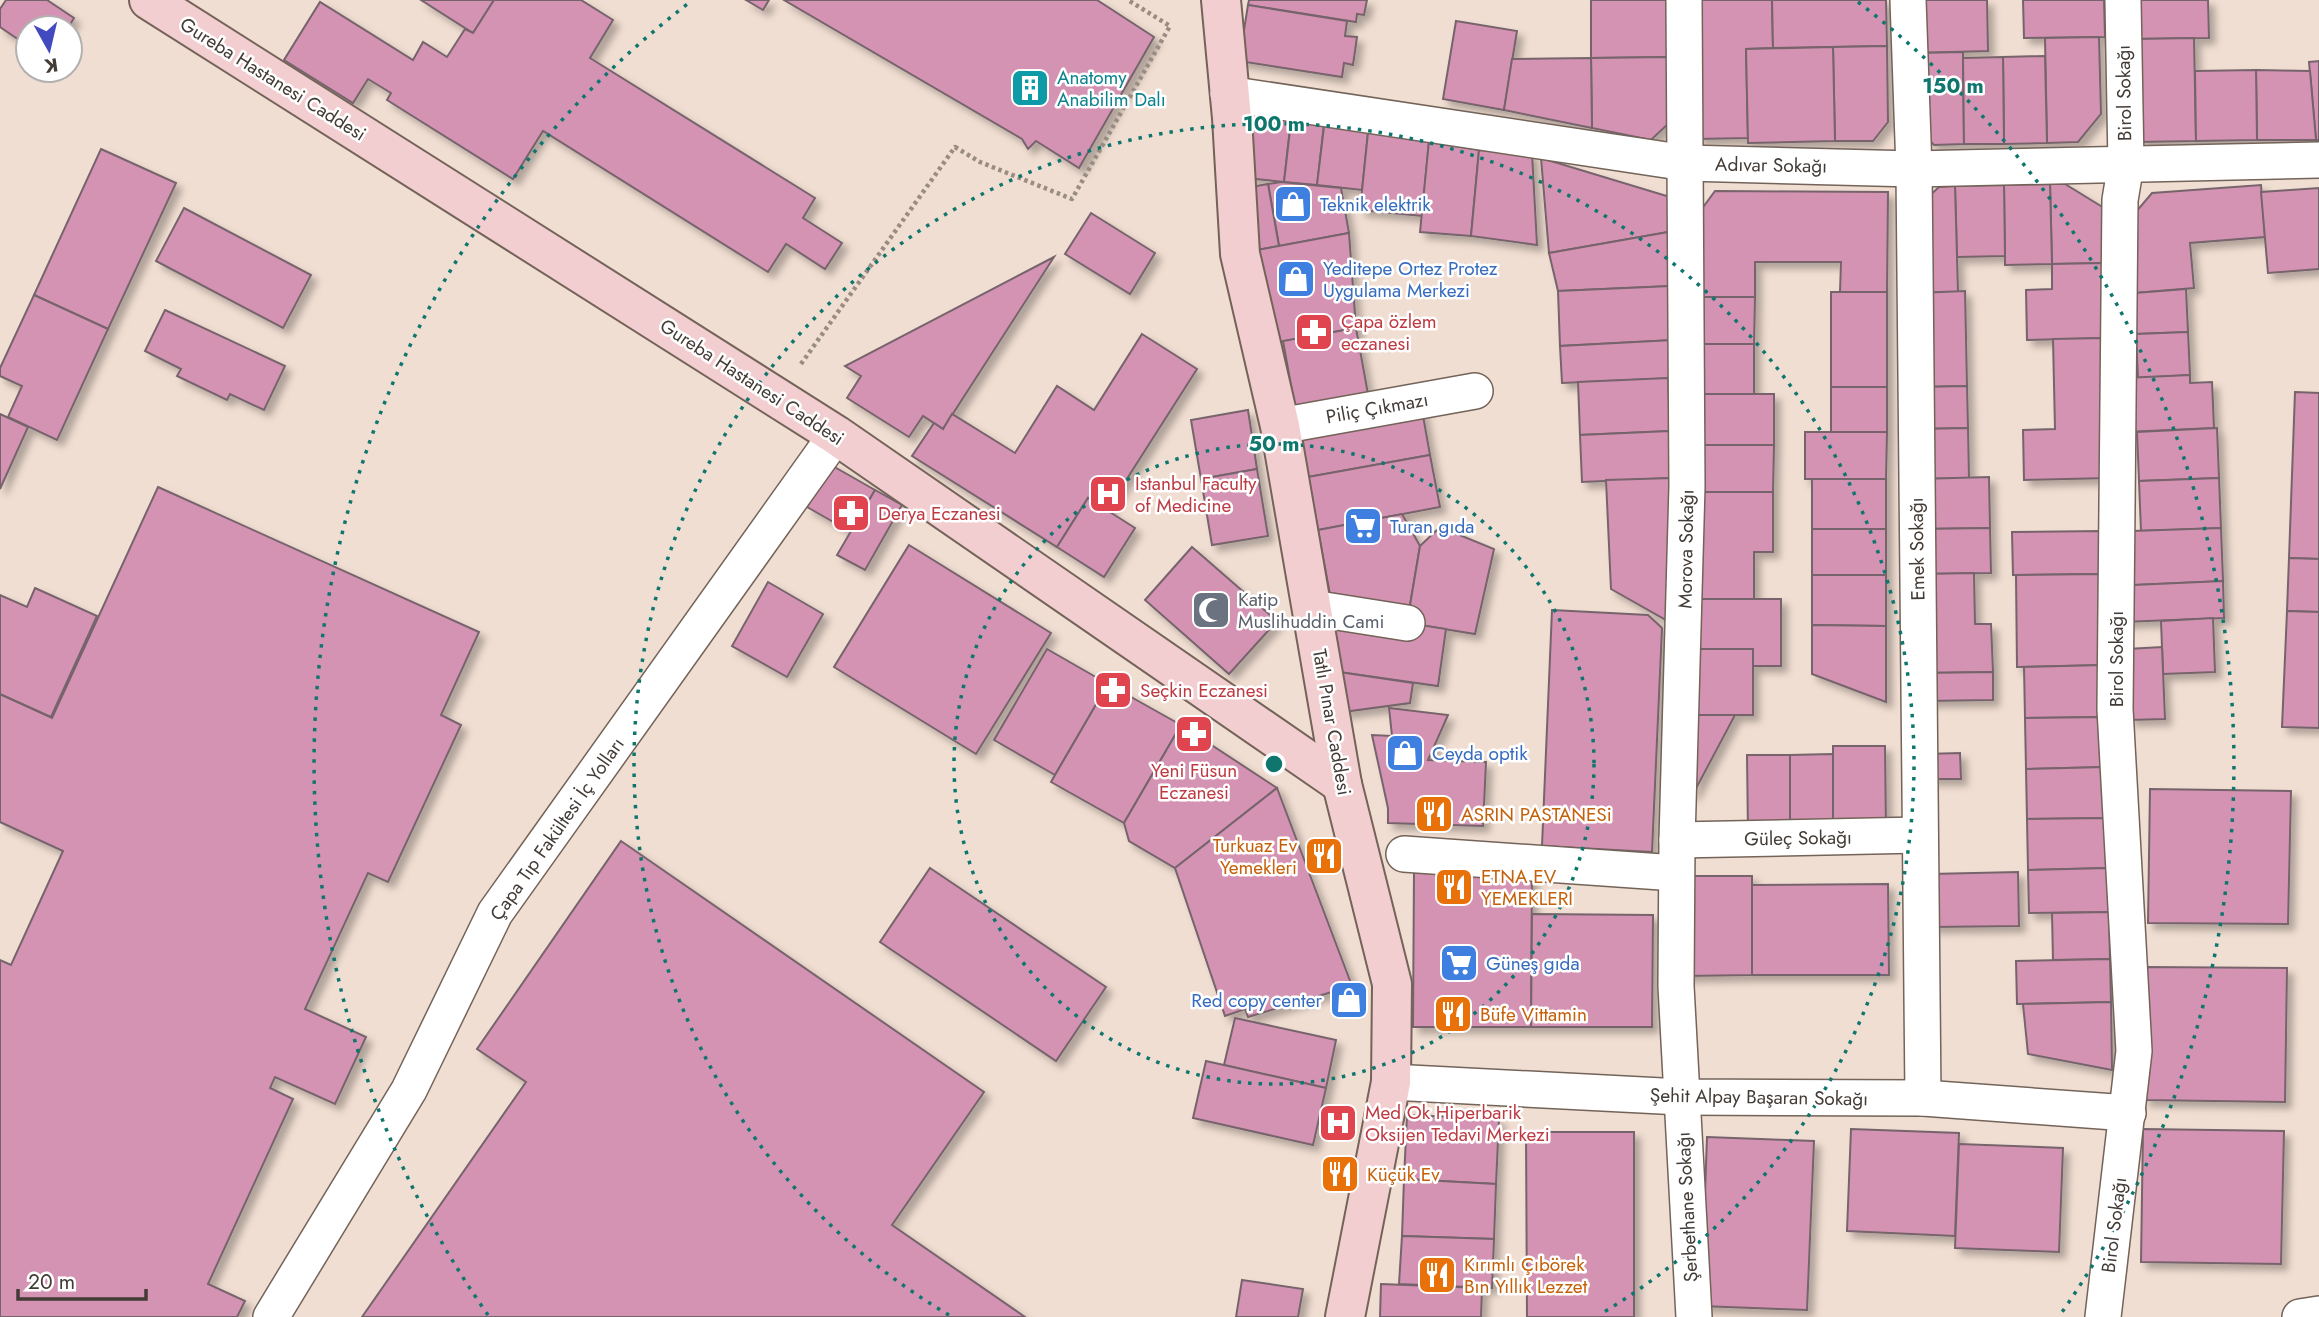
<svg xmlns="http://www.w3.org/2000/svg" width="2319" height="1317" font-family="Jost,sans-serif">
	<style>
		.building { fill: #d593b3; stroke: #76646c; stroke-width: 2; filter: url(#shadow) }
		.lines { fill: none; stroke-linecap: round; stroke-linejoin: round }
		.street-casing { stroke: #736358; stroke-width: 38 }
		.secondary-casing { stroke: #736358; stroke-width: 42 }
		.path { stroke: #988c83; stroke-width: 4.5; stroke-dasharray: 3.5 3.5; stroke-linecap: butt }
		.street { stroke: #fff; stroke-width: 35 }
		.secondary { stroke: #f2ced1; stroke-width: 38 }
		.ring { fill: none; stroke: #0f766e; stroke-width: 3.5; stroke-dasharray: 3.5 7 }
		.labels { text-anchor: middle; dominant-baseline: central; stroke-width: 5; stroke-linejoin: round; paint-order: stroke }
		.culture-label { font-size: 19px; fill: #0d838f; stroke: #fff; text-anchor: start }
		.street-label { font-size: 19px; fill: #423b36; stroke: #fff }
		.shop-label { font-size: 19px; fill: #366cbe; stroke: #fff; text-anchor: start }
		.health-label { font-size: 19px; fill: #be3a42; stroke: #fff; text-anchor: start }
		.worship-label { font-size: 19px; fill: #5b616d; stroke: #fff; text-anchor: start }
		.food-label { font-size: 19px; fill: #c56008; stroke: #fff; text-anchor: start }
		.centre { fill: #0f766e; stroke: #fff; stroke-width: 3.5 }
		.ring-label { font-size: 21px; text-anchor: middle; font-weight: bold; fill: #0f766e; stroke: #fff; stroke-width: 5; stroke-linejoin: round; paint-order: stroke }
	</style>
	<defs>
		<filter id="shadow"><feDropShadow dx="6" dy="6" stdDeviation="3.5" flood-color="#0004"/></filter>
	</defs>
	<rect width="100%" height="100%" fill="#f1ded2"/>
	<g class="building">
		<polygon points="6,0 47,0 74,18 68,28 28,28 28,46 0,27 0,9"/>
		<polygon points="421,0 494,0 473,33"/>
		<polygon points="494,0 581,0 613,20 590,58 815,198 803,218 842,243 825,269 786,244 768,272 543,131 513,179 387,100 391,93 368,79 353,103 284,60 320,2 413,60 423,42 447,57 465,29 473,33"/>
		<polygon points="746,0 769,0 763,10"/>
		<polygon points="784,0 1097,0 1154,37 1079,168 1036,141 1028,149 1022,139"/>
		<polygon points="1249,0 1367,0 1364,15 1357,14 1356,22 1248,5"/>
		<polygon points="1591,0 1669,0 1669,57 1591,58"/>
		<polygon points="1694,0 1772,0 1773,48 1746,49 1748,138 1697,139"/>
		<polygon points="1772,0 1886,0 1887,46 1773,48"/>
		<polygon points="1915,0 1987,0 1988,51 1916,53"/>
		<polygon points="2023,0 2104,0 2105,37 2024,38"/>
		<polygon points="2134,0 2208,0 2209,38 2135,39"/>
		<polygon points="1248,5 1347,21 1345,36 1357,37 1353,65 1344,63 1342,77 1239,61"/>
		<polygon points="1456,21 1517,31 1504,110 1443,99"/>
		<polygon points="2099,37 2101,114 2078,142 2047,143 2045,38"/>
		<polygon points="2194,38 2196,141 2137,142 2135,39"/>
		<polygon points="1887,46 1888,122 1873,141 1835,141 1833,47"/>
		<polygon points="1833,47 1835,141 1748,143 1746,49"/>
		<polygon points="1963,52 1964,144 1934,145 1917,128 1916,53"/>
		<polygon points="2045,56 2047,143 2004,144 2003,57"/>
		<polygon points="1669,57 1670,122 1651,140 1592,128 1591,58"/>
		<polygon points="2003,57 2004,144 1964,144 1963,58"/>
		<polygon points="1591,58 1592,128 1504,110 1512,59"/>
		<polygon points="2319,61 2319,140 2316,140 2309,62"/>
		<polygon points="2256,70 2310,71 2316,140 2257,140"/>
		<polygon points="2256,70 2257,140 2196,141 2195,71"/>
		<polygon points="1254,106 1292,110 1284,182 1246,178"/>
		<polygon points="1292,113 1325,116 1317,185 1284,182"/>
		<polygon points="1325,118 1369,123 1362,190 1317,185"/>
		<polygon points="1369,123 1429,141 1422,216 1360,210"/>
		<polygon points="1429,141 1479,150 1471,236 1420,232"/>
		<polygon points="101,149 176,183 108,329 34,295"/>
		<polygon points="1479,150 1532,153 1537,245 1471,236"/>
		<polygon points="1541,158 1670,197 1674,231 1549,253"/>
		<polygon points="1281,182 1341,188 1349,233 1279,246 1268,184"/>
		<polygon points="1268,184 1279,246 1257,250 1245,188"/>
		<polygon points="2050,184 2065,184 2104,208 2105,263 2052,264"/>
		<polygon points="2050,184 2052,264 2005,265 2004,185"/>
		<polygon points="2004,185 2005,256 1957,257 1955,186"/>
		<polygon points="2261,185 2265,237 2190,243 2194,288 2135,293 2129,220 2152,193"/>
		<polygon points="1955,186 1958,292 1917,293 1915,209 1939,187"/>
		<polygon points="2319,188 2319,269 2268,273 2261,192"/>
		<polygon points="1715,191 1888,192 1887,292 1840,292 1841,262 1755,262 1755,297 1700,297 1701,210"/>
		<polygon points="184,208 311,275 283,328 156,261"/>
		<polygon points="1091,213 1155,253 1130,294 1065,254"/>
		<polygon points="1674,231 1671,286 1558,291 1549,253"/>
		<polygon points="1349,233 1356,328 1274,343 1257,250"/>
		<polygon points="1054,257 943,429 923,416 909,437 847,398 861,376 845,366"/>
		<polygon points="2105,263 2106,338 2027,340 2026,290 2052,289 2052,264"/>
		<polygon points="1671,286 1673,340 1560,346 1558,291"/>
		<polygon points="2186,289 2188,332 2136,334 2135,293"/>
		<polygon points="1965,291 1967,386 1919,387 1917,293"/>
		<rect x="1831" y="292" width="56" height="95"/>
		<polygon points="34,295 108,329 57,440 8,417 22,386 0,376 0,368"/>
		<polygon points="1700,297 1755,297 1754,344 1700,344"/>
		<polygon points="165,310 285,366 264,410 230,394 227,400 177,376 181,369 145,351"/>
		<polygon points="1356,328 1370,405 1297,419 1283,341"/>
		<polygon points="2188,332 2190,375 2138,378 2136,334"/>
		<polygon points="1142,334 1197,369 1107,510 1088,498 1057,547 912,456 934,423 943,429 952,414 1015,453 1057,386 1094,410"/>
		<polygon points="2106,338 2109,478 2024,480 2023,430 2055,429 2053,339"/>
		<polygon points="1673,340 1675,378 1562,383 1560,346"/>
		<rect x="1700" y="344" width="54" height="50"/>
		<polygon points="2190,375 2190,383 2212,382 2214,428 2126,432 2124,378"/>
		<polygon points="1668,378 1670,431 1580,435 1578,382"/>
		<polygon points="1967,386 1968,428 1919,429 1919,387"/>
		<rect x="1831" y="387" width="56" height="45"/>
		<polygon points="2295,392 2319,393 2319,559 2289,558"/>
		<polygon points="1700,394 1774,394 1774,445 1699,445"/>
		<polygon points="1248,410 1257,469 1201,479 1191,420"/>
		<polygon points="1422,410 1430,455 1308,477 1298,430"/>
		<polygon points="0,414 28,427 0,489"/>
		<polygon points="1968,428 1969,478 1920,479 1919,429"/>
		<polygon points="2217,428 2219,478 2139,481 2137,432"/>
		<polygon points="1670,431 1672,478 1582,482 1580,435"/>
		<polygon points="1805,432 1887,432 1886,479 1805,479"/>
		<polygon points="1699,445 1774,445 1773,492 1699,492"/>
		<polygon points="1430,455 1440,507 1318,530 1308,477"/>
		<polygon points="831,465 875,490 851,532 807,507"/>
		<polygon points="1257,469 1268,536 1212,545 1201,479"/>
		<polygon points="1989,477 1990,528 1921,529 1920,479"/>
		<polygon points="1672,478 1666,620 1611,589 1606,480"/>
		<polygon points="2219,478 2221,528 2141,531 2139,481"/>
		<rect x="1812" y="479" width="74" height="50"/>
		<polygon points="158,487 479,632 441,715 461,725 388,882 368,873 305,1009 366,1037 335,1104 275,1077 270,1088 293,1099 208,1284 245,1301 237,1317 0,1317 0,960 11,965 63,851 0,822 0,694 52,718"/>
		<polygon points="875,490 902,505 865,570 837,555"/>
		<polygon points="1699,492 1773,492 1773,552 1754,552 1754,599 1693,599"/>
		<polygon points="1088,498 1135,528 1104,577 1057,547"/>
		<polygon points="1402,514 1420,546 1407,623 1333,611 1318,530"/>
		<polygon points="1440,527 1494,549 1475,634 1407,623 1420,546"/>
		<polygon points="1990,528 1991,573 1922,574 1921,529"/>
		<polygon points="2221,528 2223,581 2134,585 2132,531"/>
		<rect x="1812" y="529" width="74" height="46"/>
		<polygon points="2102,531 2102,574 2013,575 2012,532"/>
		<polygon points="909,545 1051,633 976,754 834,667"/>
		<polygon points="1192,547 1277,621 1229,674 1145,600"/>
		<polygon points="2133,558 2134,585 2223,581 2224,618 2122,622"/>
		<polygon points="2289,558 2319,559 2319,612 2287,611"/>
		<polygon points="1974,573 1975,624 1991,624 1993,672 1924,673 1922,574"/>
		<polygon points="2102,574 2104,665 2017,667 2016,575"/>
		<polygon points="1812,575 1886,575 1886,626 1812,625"/>
		<polygon points="768,582 823,614 787,677 732,646"/>
		<polygon points="35,588 97,616 51,717 0,694 0,595 27,607"/>
		<polygon points="1693,599 1781,599 1781,666 1753,666 1753,649 1693,649"/>
		<polygon points="1552,610 1648,615 1662,628 1652,852 1542,846"/>
		<polygon points="1333,611 1446,629 1438,686 1339,672 1329,636"/>
		<polygon points="2287,611 2319,612 2319,728 2282,727"/>
		<polygon points="2213,618 2215,672 2163,674 2161,621"/>
		<polygon points="1812,625 1886,626 1886,702 1812,674"/>
		<polygon points="2162,647 2165,719 2129,720 2127,649"/>
		<polygon points="1047,649 1108,684 1055,775 994,740"/>
		<polygon points="1693,649 1753,649 1753,715 1692,715"/>
		<polygon points="2104,665 2105,717 2025,718 2024,667"/>
		<polygon points="1339,672 1413,683 1410,703 1343,712"/>
		<polygon points="1993,672 1993,700 1925,701 1924,673"/>
		<polygon points="1108,684 1181,725 1124,823 1051,782"/>
		<polygon points="1389,708 1448,715 1428,760 1486,762 1483,826 1388,823 1388,808 1372,735 1392,736"/>
		<polygon points="1692,715 1735,715 1692,796"/>
		<polygon points="2105,717 2106,767 2026,769 2025,718"/>
		<polygon points="1181,725 1277,788 1175,868 1129,841 1124,823"/>
		<polygon points="1833,746 1885,746 1886,832 1833,832"/>
		<polygon points="1960,753 1961,779 1925,779 1925,754"/>
		<polygon points="1833,754 1833,832 1790,832 1790,755"/>
		<polygon points="1747,755 1790,755 1790,832 1748,832"/>
		<polygon points="2106,767 2107,818 2027,819 2026,769"/>
		<polygon points="1277,788 1352,986 1248,1017 1245,1009 1225,1016 1175,868"/>
		<polygon points="2150,789 2291,791 2288,924 2148,923"/>
		<polygon points="2107,818 2108,868 2028,870 2027,819"/>
		<polygon points="621,841 984,1092 892,1225 1025,1317 362,1317 526,1082 477,1049"/>
		<polygon points="930,868 1106,987 1056,1061 880,942"/>
		<polygon points="2108,868 2109,912 2029,913 2028,870"/>
		<polygon points="1414,871 1532,871 1531,1027 1413,1027"/>
		<polygon points="2018,872 2019,926 1931,927 1930,874"/>
		<polygon points="1683,876 1752,876 1752,975 1683,976"/>
		<polygon points="1888,884 1889,975 1752,975 1752,885"/>
		<polygon points="2109,912 2110,959 2053,960 2052,913"/>
		<polygon points="1532,914 1653,915 1652,1027 1531,1027"/>
		<polygon points="2110,959 2111,1002 2017,1004 2016,961"/>
		<polygon points="2146,967 2287,968 2285,1102 2144,1100"/>
		<polygon points="2111,1002 2112,1070 2028,1054 2023,1004"/>
		<polygon points="1235,1018 1336,1040 1326,1088 1224,1065"/>
		<polygon points="1206,1061 1326,1088 1313,1145 1193,1118"/>
		<polygon points="1407,1115 1499,1119 1496,1184 1404,1179"/>
		<polygon points="1851,1129 1959,1133 1955,1236 1847,1231"/>
		<polygon points="2143,1129 2284,1131 2281,1264 2141,1262"/>
		<polygon points="1526,1132 1634,1132 1634,1317 1527,1317"/>
		<polygon points="1707,1137 1814,1141 1807,1310 1701,1306"/>
		<polygon points="1959,1144 2063,1148 2059,1252 1955,1248"/>
		<polygon points="1404,1179 1496,1184 1494,1239 1402,1236"/>
		<polygon points="1402,1236 1494,1239 1492,1288 1399,1284"/>
		<polygon points="1242,1280 1303,1289 1298,1317 1236,1317"/>
		<polygon points="1381,1284 1482,1288 1481,1317 1380,1317"/>
	</g>
	<g class="lines">
		<defs>
			<g id="street">
				<polyline points="1684,0 1687,486 1677,840 1676,986 1694,1317"/>
				<polyline points="1908,0 1914,169 1923,1098"/>
				<polyline points="1228,94 1686,163 1914,169 2319,160"/>
				<polyline points="1280,426 1475,391"/>
				<polyline points="1312,608 1407,623"/>
				<polyline points="1677,840 1920,835"/>
				<polyline points="1404,854 1676,873"/>
				<polyline points="1391,1082 1681,1097 1923,1098 2128,1113"/>
				<polyline points="271,1317 409,1090 495,913 836,435"/>
				<polyline points="2103,1317 2134,1051 2115,709 2120,200 2126,164 2123,0"/>
				<polyline points="2300,1317 2319,1314"/>
			</g>
			<g id="secondary">
				<polyline points="149,0 836,435 1342,784"/>
				<polyline points="1221,0 1232,118 1240,254 1280,426 1342,784 1392,984 1391,1082 1345,1317"/>
			</g>
		</defs>
		<use href="#street" class="street-casing"/>
		<use href="#secondary" class="secondary-casing"/>
		<polyline class="path" points="801,364 955,147 980,162 1072,199 1170,26 1128,0"/>
		<use href="#street" class="street"/>
		<use href="#secondary" class="secondary"/>
	</g>
	<g class="ring">
		<circle cx="1274" cy="764" r="320"/>
		<path d="M949 1315A640 640 0 1 1 1599 1315"/>
		<path d="M488 1315A960 960 0 0 1 690 2M1858 2A960 960 0 0 1 2060 1315"/>
	</g>
	<defs>
		<symbol id="building-square" viewBox="-11 -11 22 22"><rect x="-9" y="-9" width="18" height="18" rx="4" fill="#0f9aa8" stroke="#fff"/><path d="M-4-6H4V6H1V3H-1V6H-4ZM-2.5-4.3h1.7v1.8h-1.7ZM.8-4.3h1.7v1.8H.8ZM-2.5-1h1.7V.8h-1.7ZM.8-1h1.7V.8H.8Z" fill="#fff"/></symbol>
		<symbol id="shop-square" viewBox="-11 -11 22 22"><rect x="-9" y="-9" width="18" height="18" rx="4" fill="#3f7fe0" stroke="#fff"/><path d="M-5-2.5h2.3a2.7 3.5 0 0 1 5.4 0H5L5.5 6h-11ZM-1.5-2.5h3a1.5 2.3 0 0 0-3 0Z" fill="#fff"/></symbol>
		<symbol id="pharmacy-square" viewBox="-11 -11 22 22"><rect x="-9" y="-9" width="18" height="18" rx="4" fill="#e0444e" stroke="#fff"/><path d="M-2-6h4v4h4v4h-4v4h-4v-4h-4v-4h4Z" fill="#fff"/></symbol>
		<symbol id="hospital-square" viewBox="-11 -11 22 22"><rect x="-9" y="-9" width="18" height="18" rx="4" fill="#e0444e" stroke="#fff"/><path d="M-5-5h3v3.5h4V-5h3V5h-3V1.5h-4V5h-3Z" fill="#fff"/></symbol>
		<symbol id="supermarket-square" viewBox="-11 -11 22 22"><rect x="-9" y="-9" width="18" height="18" rx="4" fill="#3f7fe0" stroke="#fff"/><path d="M-6-5.5h2.5l.6 2H6L4.5 2H-2.5L-4.4-4H-6ZM-1.5 3.2a1.3 1.3 0 1 0 .1 0ZM3 3.2a1.3 1.3 0 1 0 .1 0Z" fill="#fff"/></symbol>
		<symbol id="mosque-square" viewBox="-11 -11 22 22"><rect x="-9" y="-9" width="18" height="18" rx="4" fill="#6b7280" stroke="#fff"/><path d="M3.5-4.9A6 6 0 1 0 3.5 4.9A5 5 0 1 1 3.5-4.9Z" fill="#fff"/></symbol>
		<symbol id="restaurant-square" viewBox="-11 -11 22 22"><rect x="-9" y="-9" width="18" height="18" rx="4" fill="#e8710a" stroke="#fff"/><path d="M-5-6h1v4h1v-4h1v4h1v-4h1v5L-1.5 .5V6h-2V.5L-5-1ZM5-6V6H3V1.5H1.5Q1.5-4 5-6Z" fill="#fff"/></symbol>
	</defs>
	<g fill-rule="evenodd">
		<use href="#building-square" x="1008" y="66" width="44" height="44"/>
		<use href="#shop-square" x="1271" y="182" width="44" height="44"/>
		<use href="#shop-square" x="1274" y="257" width="44" height="44"/>
		<use href="#pharmacy-square" x="1292" y="310" width="44" height="44"/>
		<use href="#hospital-square" x="1086" y="472" width="44" height="44"/>
		<use href="#pharmacy-square" x="829" y="491" width="44" height="44"/>
		<use href="#supermarket-square" x="1341" y="504" width="44" height="44"/>
		<use href="#mosque-square" x="1189" y="588" width="44" height="44"/>
		<use href="#pharmacy-square" x="1091" y="668" width="44" height="44"/>
		<use href="#pharmacy-square" x="1172" y="712" width="44" height="44"/>
		<use href="#shop-square" x="1383" y="731" width="44" height="44"/>
		<use href="#restaurant-square" x="1412" y="792" width="44" height="44"/>
		<use href="#restaurant-square" x="1302" y="834" width="44" height="44"/>
		<use href="#restaurant-square" x="1432" y="865" width="44" height="44"/>
		<use href="#supermarket-square" x="1437" y="941" width="44" height="44"/>
		<use href="#shop-square" x="1327" y="978" width="44" height="44"/>
		<use href="#restaurant-square" x="1431" y="992" width="44" height="44"/>
		<use href="#hospital-square" x="1316" y="1101" width="44" height="44"/>
		<use href="#restaurant-square" x="1318" y="1152" width="44" height="44"/>
		<use href="#restaurant-square" x="1415" y="1253" width="44" height="44"/>
	</g>
	<g class="labels">
		<g class="culture-label">
			<text x="1057" y="77">Anatomy<tspan x="1057" dy="22">Anabilim Dalı</tspan></text>
		</g>
		<g class="street-label">
			<text transform="translate(273 79) rotate(32)">Gureba Hastanesi Caddesi</text>
			<text transform="translate(2124 93) rotate(-91)">Birol Sokağı</text>
			<text transform="translate(1771 165) rotate(1)">Adıvar Sokağı</text>
			<text transform="translate(752 382) rotate(33)">Gureba Hastanesi Caddesi</text>
			<text transform="translate(1377 408) rotate(-10)">Piliç Çıkmazı</text>
			<text transform="translate(1686 549) rotate(-89)">Morova Sokağı</text>
			<text transform="translate(1917 549) rotate(-91)">Emek Sokağı</text>
			<text transform="translate(2116 659) rotate(-90)">Birol Sokağı</text>
			<text transform="translate(1332 722) rotate(80)">Tatlı Pınar Caddesi</text>
			<text transform="translate(557 829) rotate(-55)">Çapa Tıp Fakültesi İç Yolları</text>
			<text transform="translate(1798 838) rotate(-1)">Güleç Sokağı</text>
			<text transform="translate(1759 1097) rotate(1)">Şehit Alpay Başaran Sokağı</text>
			<text transform="translate(1687 1207) rotate(-93)">Şerbethane Sokağı</text>
			<text transform="translate(2114 1225) rotate(-83)">Birol Sokağı</text>
		</g>
		<g class="shop-label">
			<text x="1320" y="204">Teknik elektrik</text>
			<text x="1323" y="268">Yeditepe Ortez Protez<tspan x="1323" dy="22">Uygulama Merkezi</tspan></text>
			<text x="1390" y="526">Turan gıda</text>
			<text x="1432" y="753">Ceyda optik</text>
			<text x="1486" y="963">Güneş gıda</text>
			<text x="1322" y="1000" text-anchor="end">Red copy center</text>
		</g>
		<g class="health-label">
			<text x="1341" y="321">Çapa özlem<tspan x="1341" dy="22">eczanesi</tspan></text>
			<text x="1135" y="483">Istanbul Faculty<tspan x="1135" dy="22">of Medicine</tspan></text>
			<text x="878" y="513">Derya Eczanesi</text>
			<text x="1140" y="690">Seçkin Eczanesi</text>
			<text x="1194" y="770" text-anchor="middle">Yeni Füsun<tspan x="1194" dy="22">Eczanesi</tspan></text>
			<text x="1365" y="1112">Med Ok Hiperbarik<tspan x="1365" dy="22">Oksijen Tedavi Merkezi</tspan></text>
		</g>
		<g class="worship-label">
			<text x="1238" y="599">Katip<tspan x="1238" dy="22">Muslihuddin Cami</tspan></text>
		</g>
		<g class="food-label">
			<text x="1461" y="814">ASRIN PASTANESi</text>
			<text x="1297" y="845" text-anchor="end">Turkuaz Ev<tspan x="1297" dy="22">Yemekleri</tspan></text>
			<text x="1481" y="876">ETNA EV<tspan x="1481" dy="22">YEMEKLERI</tspan></text>
			<text x="1480" y="1014">Büfe Vittamin</text>
			<text x="1367" y="1174">Küçük Ev</text>
			<text x="1464" y="1264">Kırımlı Çıbörek<tspan x="1464" dy="22">Bın Yıllık Lezzet</tspan></text>
		</g>
	</g>
	<circle cx="1274" cy="764" r="10" class="centre"/>
	<g class="ring-label">
		<text x="1953" y="93">150 m</text>
		<text x="1274" y="131">100 m</text>
		<text x="1274" y="451">50 m</text>
	</g>
	<g transform="translate(49 49) rotate(172)"><circle r="33" fill="#ffffff" stroke="#b3b1af" stroke-width="2"/>
	<path d="M0-5L12 26L0 18L-12 26Z" fill="#4349be"/>
	<text y="-10" font-size="19" font-weight="bold" text-anchor="middle" fill="#423b36">K</text>
	</g>
	<path d="M18 1289v10h128v-10" fill="none" stroke="#423b36" stroke-width="3.5"/>
	<text x="28" y="1289" font-size="21" fill="#423b36" stroke="#ffffff" stroke-width="5" paint-order="stroke">20 m</text>
</svg>
